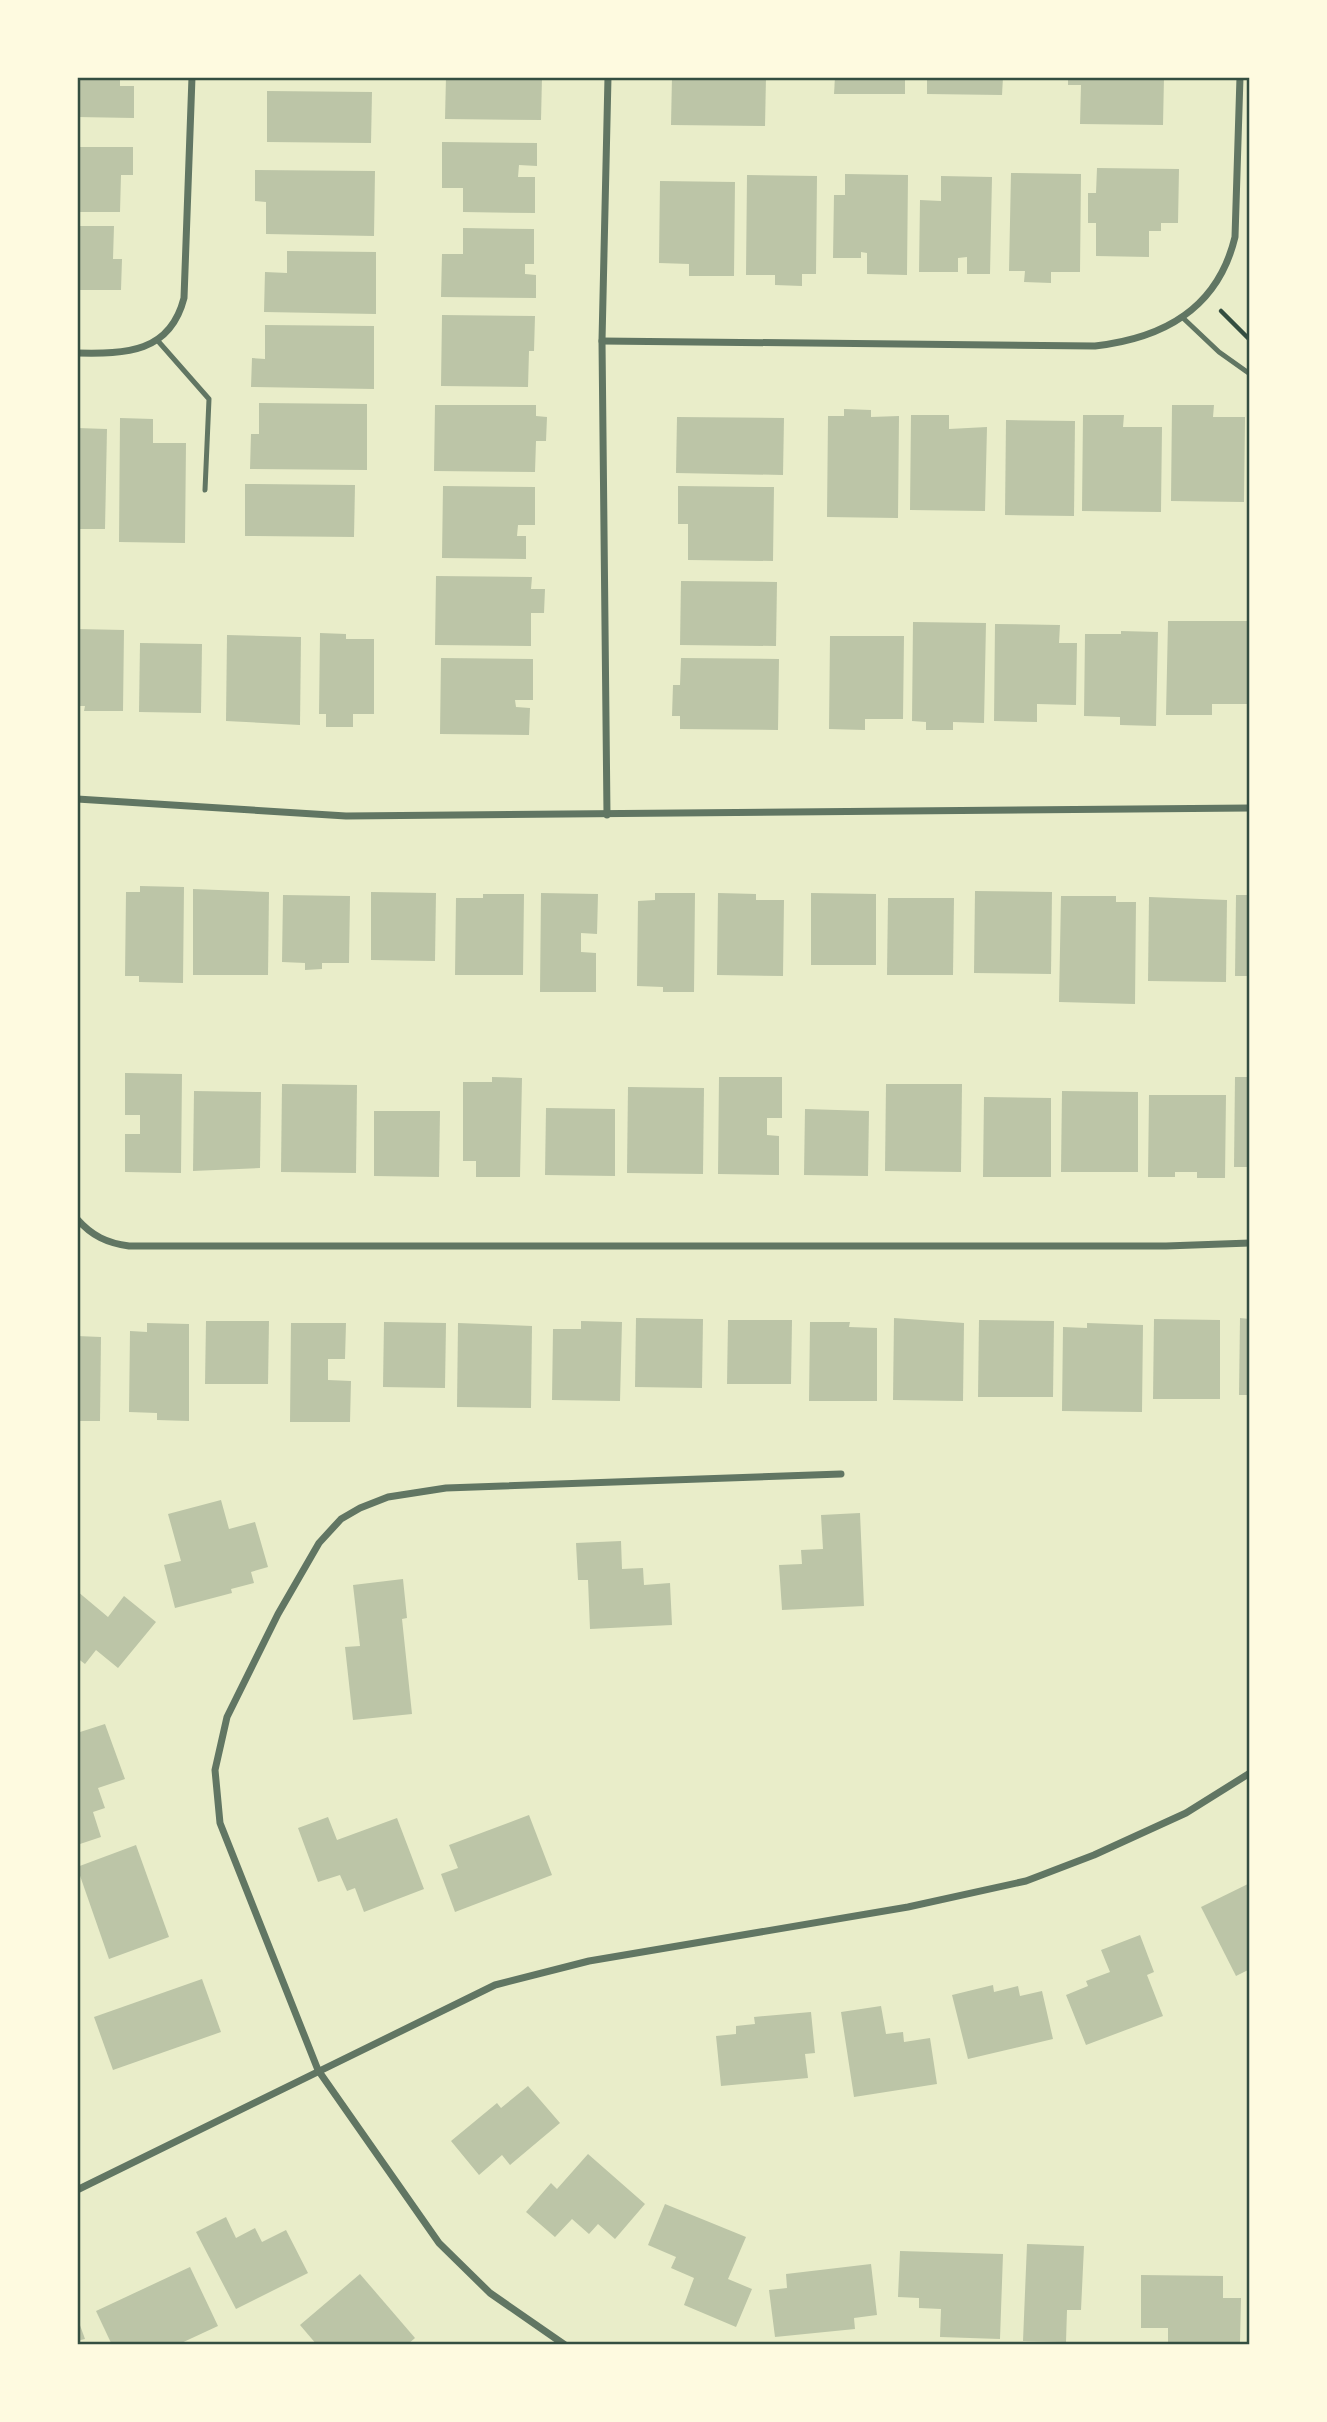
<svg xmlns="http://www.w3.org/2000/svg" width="1327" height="2422" font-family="Raleway,sans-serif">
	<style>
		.building { fill: #bcc5a7 }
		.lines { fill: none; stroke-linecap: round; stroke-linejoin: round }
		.path { stroke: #344e41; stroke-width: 4.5 }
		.service { stroke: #617663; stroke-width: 5 }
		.minor { stroke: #617663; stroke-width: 7 }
		.neatline { fill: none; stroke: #344e41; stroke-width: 2.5 }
	</style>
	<rect width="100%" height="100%" fill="#e9edc9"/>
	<g class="building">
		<polygon points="77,77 120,77 120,86 134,86 134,118 77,117"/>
		<polygon points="446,77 542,77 541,120 445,119"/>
		<polygon points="672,77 766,77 765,126 671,125"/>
		<polygon points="835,77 905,77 905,94 834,94"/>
		<polygon points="927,77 1003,77 1002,95 927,94"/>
		<polygon points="1068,77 1164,77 1163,125 1080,124 1081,85 1068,85"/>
		<polygon points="267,91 372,92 371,143 267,142"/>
		<polygon points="442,142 537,143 537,166 519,165 518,177 535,177 535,213 463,212 463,188 442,188"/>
		<polygon points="77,147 133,147 133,175 121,175 120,212 77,212"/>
		<polygon points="1097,168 1179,169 1178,223 1161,223 1161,231 1149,231 1149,257 1096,256 1096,223 1088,223 1088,193 1096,193"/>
		<polygon points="255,170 375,171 374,236 266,234 266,202 255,201"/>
		<polygon points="1011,173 1081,174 1080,272 1051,272 1051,283 1024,282 1025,271 1009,271"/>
		<polygon points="845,174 908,175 907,275 867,274 867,253 861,252 861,258 833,258 834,195 845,195"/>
		<polygon points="747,175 817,176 816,274 802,274 802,286 775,285 775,275 746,275"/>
		<polygon points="941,176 992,177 990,274 967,274 967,257 958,258 958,272 919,272 920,200 941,201"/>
		<polygon points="660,181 735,182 734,276 689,276 689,264 659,263"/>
		<polygon points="77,226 114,226 113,259 122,259 121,290 77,290"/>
		<polygon points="463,228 534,229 534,264 525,264 525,274 536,275 536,298 441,297 442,254 463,254"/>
		<polygon points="287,251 376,252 376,314 264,312 265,272 287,273"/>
		<polygon points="442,315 535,316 534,351 529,351 528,387 441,386"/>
		<polygon points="265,325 374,326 374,389 251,387 252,358 265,359"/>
		<polygon points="259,403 367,404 367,470 250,469 251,434 259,434"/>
		<polygon points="435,405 536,405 536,416 547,417 546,441 536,441 535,472 434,471"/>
		<polygon points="1172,405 1214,405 1213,417 1245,417 1244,502 1171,501"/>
		<polygon points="844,409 871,410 871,417 899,416 898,518 827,517 828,416 844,416"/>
		<polygon points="911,415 949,415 949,429 987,427 985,511 910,510"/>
		<polygon points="1083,415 1124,415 1123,427 1162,427 1161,512 1082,511"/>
		<polygon points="677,417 784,418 783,475 676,473"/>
		<polygon points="120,418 153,419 153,443 186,443 185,543 119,542"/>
		<polygon points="1006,420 1075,421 1074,516 1005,515"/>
		<polygon points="77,428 107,429 105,529 77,529"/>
		<polygon points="245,484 355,485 354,537 245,536"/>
		<polygon points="443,486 535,487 535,525 518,525 517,536 526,536 526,559 442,558"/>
		<polygon points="678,486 774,487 773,561 688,560 688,524 678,524"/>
		<polygon points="436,576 532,577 531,589 545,589 544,613 531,613 531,646 435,645"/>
		<polygon points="681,581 777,582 776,646 680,645"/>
		<polygon points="1168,621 1249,621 1248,704 1212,704 1212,715 1166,715"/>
		<polygon points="913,622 986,623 984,723 953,722 953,730 926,730 926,722 912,721"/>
		<polygon points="995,624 1060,625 1059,643 1077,643 1076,705 1037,704 1037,722 994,721"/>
		<polygon points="77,629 124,630 123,711 84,711 85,706 77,706"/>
		<polygon points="1121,631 1158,632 1156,726 1120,725 1120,717 1084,716 1085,634 1121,634"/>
		<polygon points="320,633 346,634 346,639 374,639 374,714 353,714 353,727 326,727 326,714 319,714"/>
		<polygon points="227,635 301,637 300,725 226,721"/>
		<polygon points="830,636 904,636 903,719 865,719 865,730 829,729"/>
		<polygon points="140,643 202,644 201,713 139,712"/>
		<polygon points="441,658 533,659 533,700 515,700 516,707 530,708 529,735 440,734"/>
		<polygon points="681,658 779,659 778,730 680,729 680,716 672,716 673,685 680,685"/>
		<polygon points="140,886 184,887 183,983 139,982 139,976 125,976 126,892 140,892"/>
		<polygon points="193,889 269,892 268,975 193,975"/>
		<polygon points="975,891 1052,892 1051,974 974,973"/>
		<polygon points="371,892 436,893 435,961 371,960"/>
		<polygon points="541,893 598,894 597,934 581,933 581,952 596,953 596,992 540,992"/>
		<polygon points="655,893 695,893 694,992 663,992 663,987 637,986 638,901 655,900"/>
		<polygon points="718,893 756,894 756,900 784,900 783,976 717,975"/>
		<polygon points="811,893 876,894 876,965 811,965"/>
		<polygon points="483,894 524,894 523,975 455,975 456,898 483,898"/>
		<polygon points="283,895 350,896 349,963 322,963 322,969 305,970 305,963 282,962"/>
		<polygon points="1236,895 1250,895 1250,976 1235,976"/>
		<polygon points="1061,896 1116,896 1116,902 1136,902 1135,1004 1059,1002"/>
		<polygon points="1149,897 1227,900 1226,982 1148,981"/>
		<polygon points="888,898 954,898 953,975 887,975"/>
		<polygon points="125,1073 182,1074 181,1173 125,1172 125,1134 140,1134 140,1115 125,1115"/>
		<polygon points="492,1077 522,1078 520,1177 476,1177 476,1161 463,1161 463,1082 492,1082"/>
		<polygon points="719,1077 782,1077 782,1118 767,1118 767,1135 779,1136 779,1175 718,1174"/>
		<polygon points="1235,1077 1250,1077 1250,1167 1234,1167"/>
		<polygon points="282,1084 357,1085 356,1173 281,1172"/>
		<polygon points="886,1084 962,1084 961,1172 885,1171"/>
		<polygon points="628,1087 704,1088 703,1174 627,1173"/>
		<polygon points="194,1091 261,1092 260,1168 193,1171"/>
		<polygon points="1062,1091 1138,1092 1138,1172 1061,1172"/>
		<polygon points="1149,1095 1226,1095 1225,1178 1197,1178 1197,1172 1175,1172 1175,1177 1148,1177"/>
		<polygon points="984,1097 1051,1098 1051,1177 983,1177"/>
		<polygon points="546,1108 615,1109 615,1176 545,1175"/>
		<polygon points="805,1109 869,1111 868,1176 804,1175"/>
		<polygon points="374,1111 440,1111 439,1177 374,1176"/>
		<polygon points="636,1318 703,1319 702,1388 635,1387"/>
		<polygon points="894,1318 964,1323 963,1401 893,1400"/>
		<polygon points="1240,1318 1250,1319 1250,1395 1239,1395"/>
		<polygon points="1154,1319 1220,1320 1220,1399 1153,1399"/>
		<polygon points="728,1320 792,1320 791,1384 727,1384"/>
		<polygon points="979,1320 1054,1321 1053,1397 978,1397"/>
		<polygon points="206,1321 269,1321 268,1384 205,1384"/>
		<polygon points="581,1321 622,1322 620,1401 552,1400 553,1329 581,1329"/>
		<polygon points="384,1322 446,1323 445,1388 383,1387"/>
		<polygon points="810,1322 850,1322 849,1327 877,1328 877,1401 809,1401"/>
		<polygon points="147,1323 189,1324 189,1421 157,1420 157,1413 129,1412 130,1331 147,1332"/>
		<polygon points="291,1323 346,1323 345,1359 328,1359 328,1380 351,1381 350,1422 290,1422"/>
		<polygon points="458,1323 532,1326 531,1408 457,1407"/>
		<polygon points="1087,1323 1143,1325 1142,1412 1062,1411 1063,1327 1087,1328"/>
		<polygon points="77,1336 101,1337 100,1421 77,1421"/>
		<polygon points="221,1500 229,1529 255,1522 268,1567 251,1572 254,1583 231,1589 232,1593 175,1608 164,1565 181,1561 168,1514"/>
		<polygon points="860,1513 864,1606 782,1610 779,1565 802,1564 801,1550 823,1549 821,1515"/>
		<polygon points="621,1541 622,1569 643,1568 644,1585 670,1583 672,1625 590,1629 588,1580 578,1580 576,1543"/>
		<polygon points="403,1579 407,1618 402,1619 412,1714 353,1720 345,1647 360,1646 353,1585"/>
		<polygon points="77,1591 108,1617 124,1596 156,1622 118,1668 96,1650 85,1664 77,1658"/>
		<polygon points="105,1724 125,1779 98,1788 105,1808 93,1812 101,1837 77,1845 77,1733"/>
		<polygon points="529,1815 552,1875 455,1912 441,1874 458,1868 449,1845"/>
		<polygon points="328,1817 337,1840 397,1818 424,1889 364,1912 355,1888 347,1891 340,1875 318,1882 298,1828"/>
		<polygon points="136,1845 169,1937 109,1959 77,1867"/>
		<polygon points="1250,1883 1250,1969 1236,1976 1201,1907"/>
		<polygon points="1140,1935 1154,1972 1147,1975 1163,2016 1086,2045 1066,1995 1088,1986 1086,1981 1110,1972 1101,1950"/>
		<polygon points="202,1979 221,2032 113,2070 94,2017"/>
		<polygon points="993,1985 994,1992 1018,1986 1020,1996 1042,1991 1053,2039 968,2059 952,1995"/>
		<polygon points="881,2006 886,2034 903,2032 904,2042 930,2038 937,2084 854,2097 841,2012"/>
		<polygon points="811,2012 815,2053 805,2054 808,2078 721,2086 716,2036 736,2034 736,2026 755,2024 754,2017"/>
		<polygon points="528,2086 560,2123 510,2165 502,2155 479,2175 451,2141 497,2103 501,2108"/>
		<polygon points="588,2154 645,2204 615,2239 598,2224 589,2234 572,2219 555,2237 526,2212 551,2183 557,2189"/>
		<polygon points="665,2204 746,2237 728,2279 752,2289 736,2327 684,2305 694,2278 671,2268 676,2257 648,2245"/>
		<polygon points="226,2217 236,2238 255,2228 262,2242 286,2230 308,2273 236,2309 196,2232"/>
		<polygon points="1027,2244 1084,2246 1081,2310 1067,2310 1066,2342 1023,2341"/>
		<polygon points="900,2251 1003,2254 1000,2339 940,2337 941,2309 919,2308 919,2298 898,2297"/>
		<polygon points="871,2264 877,2315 854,2318 855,2329 775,2337 769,2290 787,2288 786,2274"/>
		<polygon points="190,2267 218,2326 177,2345 112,2345 96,2311"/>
		<polygon points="360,2274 415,2338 407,2345 317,2345 300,2325"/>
		<polygon points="1141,2275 1223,2276 1223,2298 1241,2298 1240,2343 1168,2342 1168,2328 1141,2328"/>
		<polygon points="77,2317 85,2339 77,2341"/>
	</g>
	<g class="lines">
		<polyline class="path" points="1221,311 1250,340"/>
		<g class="service">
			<polyline points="1182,317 1219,352 1250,374"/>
			<polyline points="158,341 209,399 205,490"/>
		</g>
		<g class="minor">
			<path d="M602,341l493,5c70,-8 123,-38 140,-109l5,-160"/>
			<path d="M77,353c49,1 93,0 107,-55l8,-221"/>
			<polyline points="77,799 346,816 1250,808"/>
			<polyline points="607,815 602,341 608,77"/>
			<path d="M77,1219c15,17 30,24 52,27h1037l84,-3"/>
			<polyline points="77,2190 495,1985 589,1961 908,1907 1026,1881 1094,1855 1186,1813 1250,1773"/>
			<polyline points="565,2345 490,2293 439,2243 318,2070 220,1823 215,1770 227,1717 278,1614 319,1543 341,1519 360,1508 388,1497 446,1488 841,1474"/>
		</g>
	</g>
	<rect width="1327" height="2422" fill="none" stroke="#fefae0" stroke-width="158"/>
	<rect x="79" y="79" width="1169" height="2264" class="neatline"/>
</svg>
